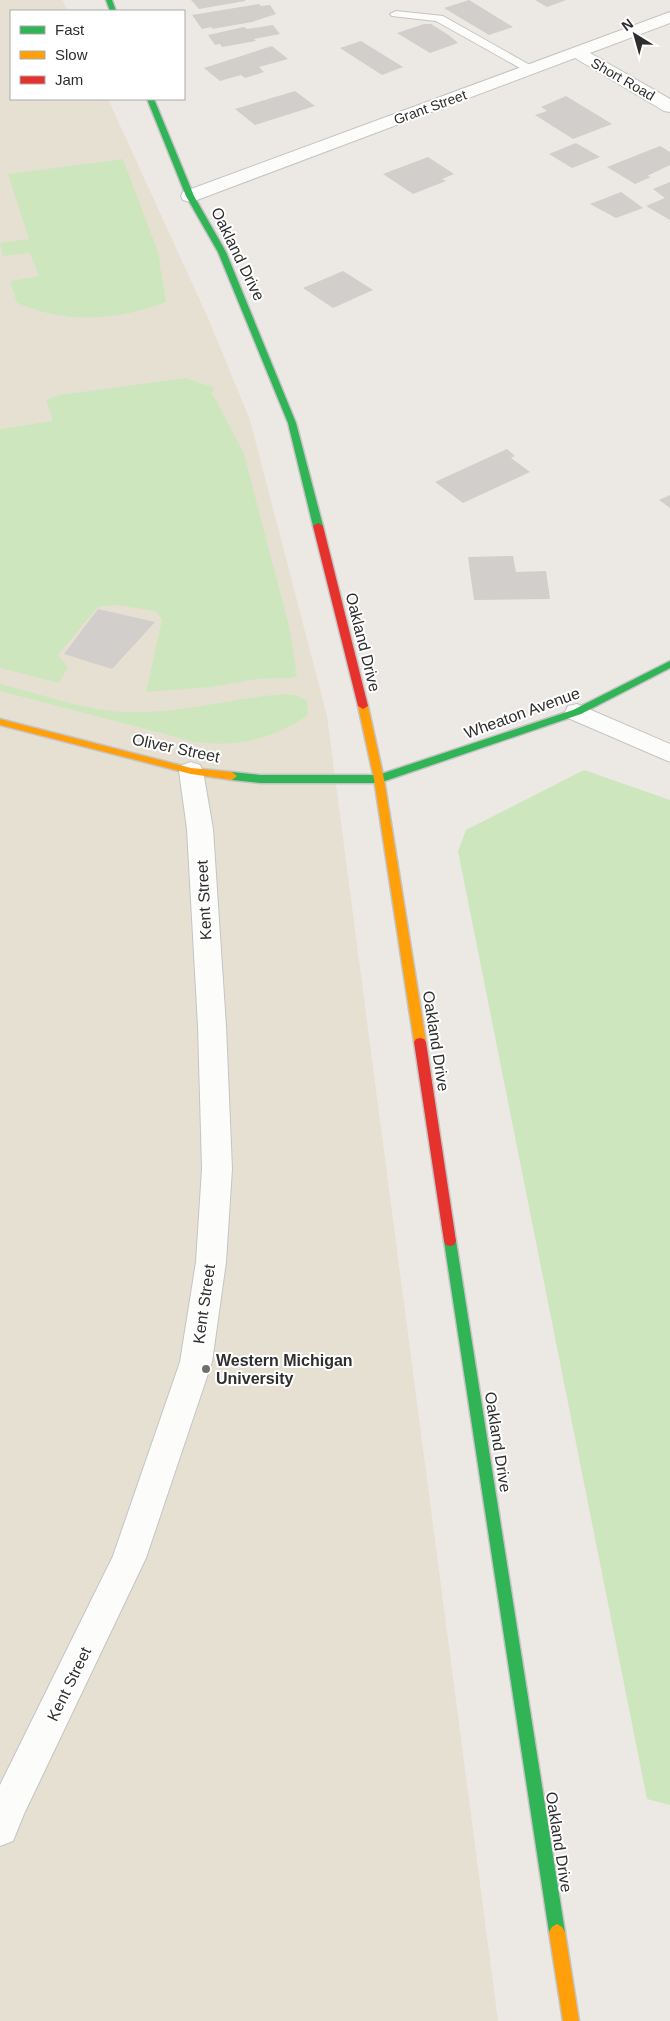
<svg xmlns="http://www.w3.org/2000/svg" width="670" height="2021" font-family="Helvetica,sans-serif">
	<style>
		.education { fill: #e6e0d3 }
		.green { fill: #cee6be }
		.building { fill: #d1cecb }
		.lines { fill: none; stroke-linecap: round; stroke-linejoin: round }
		.lane-casing { stroke: #c5c4c5; stroke-width: 2 }
		.street-casing { stroke: #c5c4c5; stroke-width: 2 }
		.fast-casing { stroke: #c5c4c5; stroke-width: 3 }
		.slow-casing { stroke: #c5c4c5; stroke-width: 3 }
		.jam-casing { stroke: #c5c4c5; stroke-width: 3 }
		.lane { fill: #fcfcfb; fill-rule: evenodd }
		.street { fill: #fcfcfb; fill-rule: evenodd }
		.fast { fill: #30b455; fill-rule: evenodd }
		.slow { fill: #ff9f0a; fill-rule: evenodd }
		.jam { fill: #e5322d; fill-rule: evenodd }
		.poi-dot { fill: #706f6e; stroke: #fff; stroke-width: 2 }
		.labels { text-anchor: middle; dominant-baseline: central; stroke-width: 4; stroke-linejoin: round; paint-order: stroke }
		.far-street-label { font-size: 14px; fill: #2e2e2e; stroke: #fff }
		.street-label { font-size: 16px; fill: #2e2e2e; stroke: #fff }
		.poi-label { font-size: 16px; font-weight: bold; fill: #2e2e2e; stroke: #fff; text-anchor: start }
	</style>
	<rect width="100%" height="100%" fill="#ece8e4"/>
	<polygon class="education" points="0,0 62,0 68,11 11,11 11,99 108,99 208,318 250,420 327,716 498,2021 0,2021"/>
	<g class="green">
		<path d="M123,159l35,93 8,50c-50,19 -99,22 -149,1l-7,-22 29,-5 -9,-23 -27,3 -3,-13 29,-4 -21,-65z"/>
		<polygon points="186,378 215,388 211,394 216,400 244,454 289,626 297,676 292,678 257,679 211,687 146,692 162,620 156,611 117,605 98,607 58,655 68,667 59,683 0,668 0,429 53,421 46,400 59,395"/>
		<path d="M0,684c39,9 83,26 123,28 54,2 107,-13 160,-18l13,1 11,6 1,14c-34,24 -73,33 -113,27l-195,-51z"/>
		<polygon points="584,770 670,800 670,1805 647,1799 458,851 466,830"/>
	</g>
	<g class="building">
		<polygon points="191,0 245,0 245,1 199,9"/>
		<polygon points="469,0 513,27 489,35 444,8"/>
		<polygon points="535,0 566,0 547,7"/>
		<polygon points="259,4 261,6 270,5 276,14 252,22 212,29 212,27 202,29 192,15"/>
		<polygon points="424,24 431,24 450,36 458,43 430,53 397,33"/>
		<polygon points="273,25 280,34 254,39 256,41 222,47 220,44 215,45 208,35 244,27 247,29"/>
		<polygon points="361,41 403,67 382,75 340,48"/>
		<polygon points="272,46 288,59 259,67 264,72 245,78 241,75 220,81 204,68"/>
		<polygon points="295,91 315,106 255,125 235,109"/>
		<polygon points="566,96 612,124 573,139 535,115 547,111 541,107"/>
		<polygon points="576,143 600,157 572,168 549,154"/>
		<polygon points="660,146 670,152 670,165 647,176 651,177 635,184 607,167"/>
		<polygon points="428,157 454,174 442,179 446,181 413,194 383,174"/>
		<polygon points="670,182 670,220 646,206 665,198 653,189"/>
		<polygon points="621,192 643,208 616,218 590,204"/>
		<polygon points="343,271 373,290 333,308 303,288"/>
		<polygon points="507,449 515,456 511,458 530,472 463,503 435,482"/>
		<polygon points="670,495 670,508 659,500"/>
		<polygon points="513,556 516,572 546,571 550,599 474,600 468,557"/>
		<polygon points="98,609 155,622 112,669 64,654"/>
	</g>
	<g class="lines">
		<defs>
			<polygon id="lane" points="396,11 443,16 537,69 531,73 527,72 436,21 392,16 390,14"/>
			<g id="street">
				<polygon points="670,12 670,23 590,53 670,99 670,112 664,111 575,58 197,200 190,202 183,200 181,196 183,192"/>
				<polygon points="577,704 670,744 670,762 568,718 565,712 568,706"/>
				<polygon points="191,762 200,765 203,771 213,829 226,1026 232,1169 226,1262 212,1362 146,1558 24,1814 13,1841 0,1846 0,1785 113,1556 180,1362 196,1262 202,1169 198,1026 187,829 179,771 182,765"/>
			</g>
			<g id="fast">
				<polygon points="106,0 112,0 116,11 110,11"/>
				<polygon points="147,99 154,99 194,196 226,252 296,423 323,526 321,528 315,528 313,526 288,423 218,252 186,196"/>
				<polygon points="670,661 670,668 581,714 379,783 260,783 232,780 227,776 232,772 260,775 378,775 573,710"/>
				<polygon points="450,1236 454,1237 456,1241 565,1932 562,1937 557,1940 552,1937 549,1932 444,1241 446,1237"/>
			</g>
			<g id="slow">
				<polygon points="363,703 368,706 384,779 426,1042 424,1045 416,1045 414,1042 374,779 358,706"/>
				<polygon points="0,719 191,768 232,772 237,776 232,780 191,774 0,725"/>
				<polygon points="557,1924 562,1927 565,1932 579,2021 563,2021 549,1932 552,1927"/>
			</g>
			<g id="jam">
				<polygon points="318,523 323,526 368,706 363,709 358,706 313,526"/>
				<polygon points="420,1038 424,1039 426,1042 456,1241 454,1245 450,1246 446,1245 444,1241 414,1042 416,1039"/>
			</g>
		</defs>
		<use href="#lane" class="lane-casing"/>
		<use href="#street" class="street-casing"/>
		<use href="#fast" class="fast-casing"/>
		<use href="#slow" class="slow-casing"/>
		<use href="#jam" class="jam-casing"/>
		<use href="#lane" class="lane"/>
		<use href="#street" class="street"/>
		<use href="#fast" class="fast"/>
		<use href="#slow" class="slow"/>
		<use href="#jam" class="jam"/>
	</g>
	<circle class="poi-dot" cx="206" cy="1369" r="5"/>
	<g class="labels">
		<g class="far-street-label">
			<text transform="translate(623 79) rotate(30)">Short Road</text>
			<text transform="translate(430 107) rotate(-20)">Grant Street</text>
		</g>
		<g class="street-label">
			<text transform="translate(238 254) rotate(64)">Oakland Drive</text>
			<text transform="translate(363 642) rotate(76)">Oakland Drive</text>
			<text transform="translate(522 713) rotate(-20)">Wheaton Avenue</text>
			<text transform="translate(176 748) rotate(12)">Oliver Street</text>
			<text transform="translate(204 900) rotate(-93)">Kent Street</text>
			<text transform="translate(436 1041) rotate(81)">Oakland Drive</text>
			<text transform="translate(204 1304) rotate(-82)">Kent Street</text>
			<text transform="translate(498 1442) rotate(81)">Oakland Drive</text>
			<text transform="translate(69 1684) rotate(-64)">Kent Street</text>
			<text transform="translate(559 1842) rotate(81)">Oakland Drive</text>
		</g>
		<g class="poi-label">
			<text x="216" y="1360">Western Michigan<tspan x="216" dy="18">University</tspan></text>
		</g>
	</g>
	<rect x="10" y="10" width="175" height="90" fill="#ffffff" stroke="#ababab"/>
	<rect x="20" y="26" width="25" height="8" fill="#30b455" stroke="#ababab"/>
	<text x="55" y="35" font-size="15" fill="#2e2e2e">Fast</text>
	<rect x="20" y="51" width="25" height="8" fill="#ff9f0a" stroke="#ababab"/>
	<text x="55" y="60" font-size="15" fill="#2e2e2e">Slow</text>
	<rect x="20" y="76" width="25" height="8" fill="#e5322d" stroke="#ababab"/>
	<text x="55" y="85" font-size="15" fill="#2e2e2e">Jam</text>
	<g transform="translate(635 35) rotate(323)" stroke="#ffffff" stroke-width="4" paint-order="stroke">
	<path d="M0-4L9 19L0 12L-9 19Z" fill="#2e2e2e"/>
	<text y="-8" font-size="14" font-weight="bold" text-anchor="middle" fill="#2e2e2e">N</text>
	</g>
</svg>
